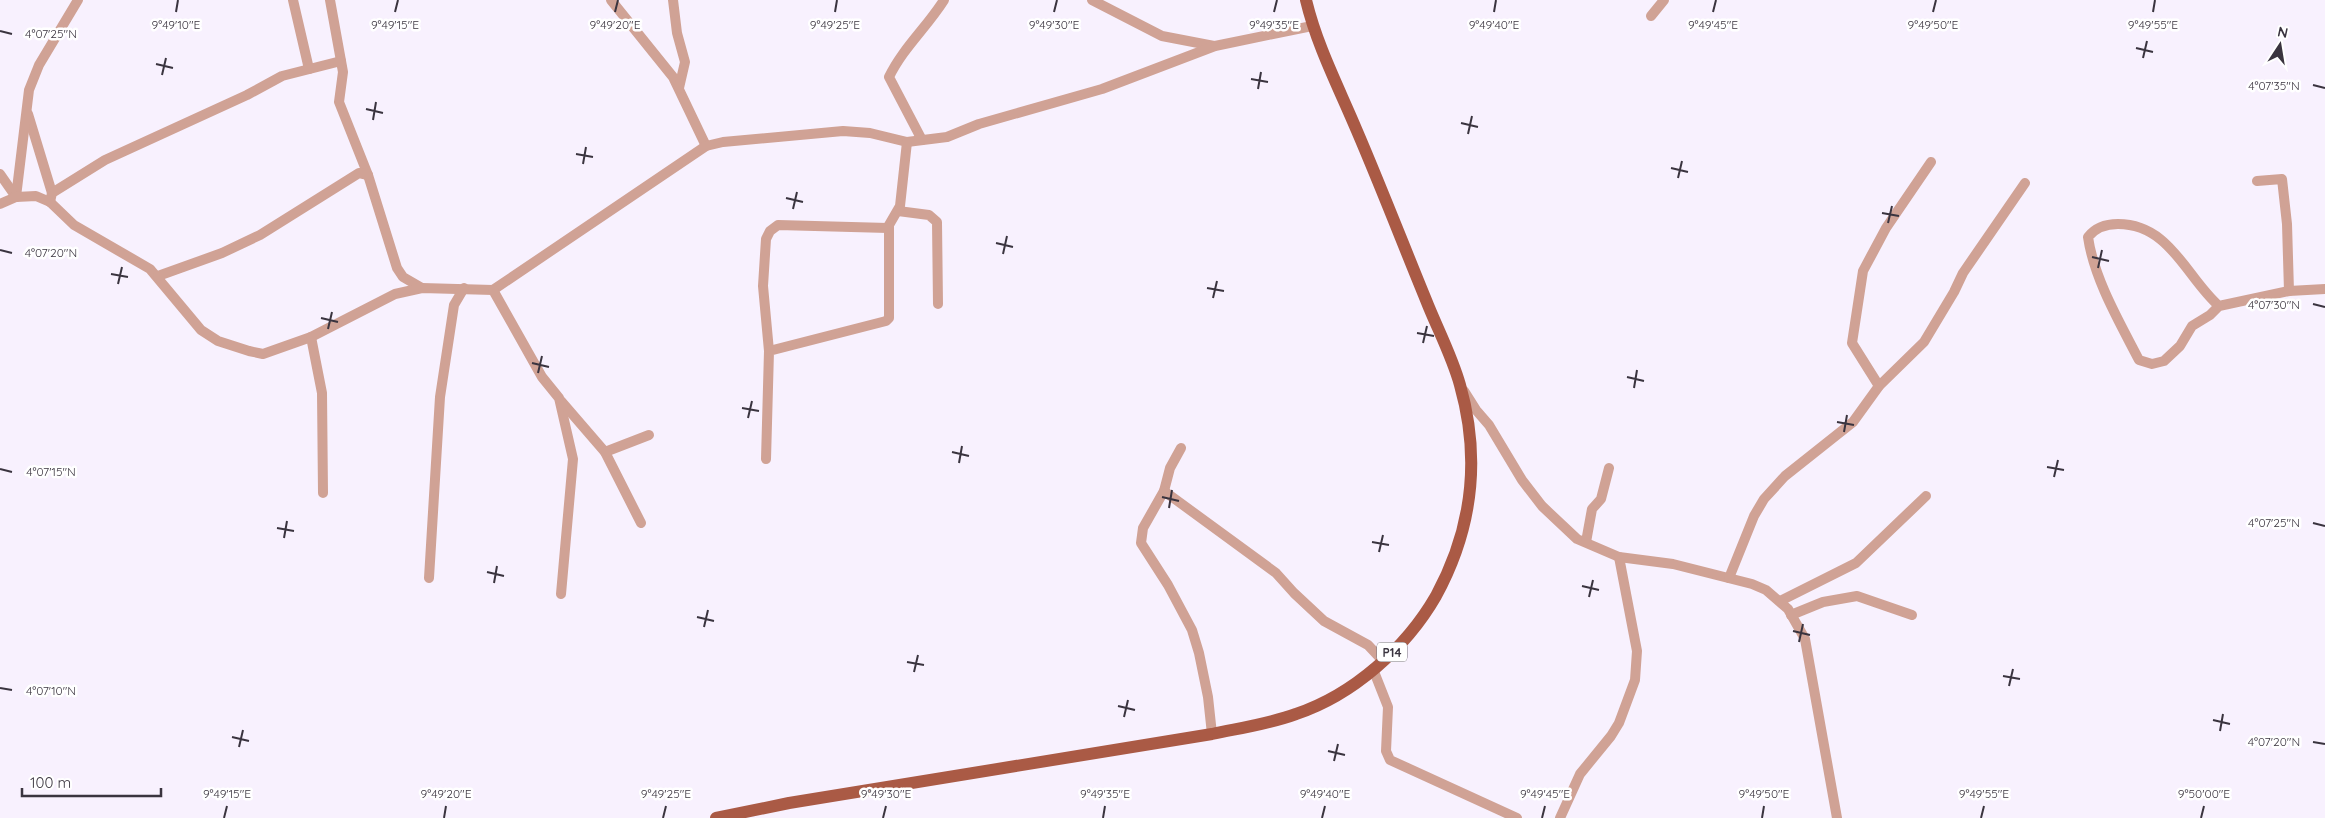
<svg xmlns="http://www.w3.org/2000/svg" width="2325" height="818" font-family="Quicksand,sans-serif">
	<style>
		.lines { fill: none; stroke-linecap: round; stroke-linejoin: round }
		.street { stroke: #d0a295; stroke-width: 10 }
		.primary { stroke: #aa5a45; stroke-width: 12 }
		.ticks { fill: none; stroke: #3a343f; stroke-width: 2 }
		.labels { text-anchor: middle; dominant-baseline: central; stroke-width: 5; stroke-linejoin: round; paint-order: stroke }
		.shield { fill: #fff; stroke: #757179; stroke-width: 1 }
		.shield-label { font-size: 12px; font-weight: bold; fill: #3a343f }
		.ticks-label { font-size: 12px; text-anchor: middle; fill: #3a343f; stroke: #fff; stroke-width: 5; stroke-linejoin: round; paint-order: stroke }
	</style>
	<rect width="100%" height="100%" fill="#f8f1fe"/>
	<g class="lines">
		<g class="street">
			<polyline points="293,0 309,69"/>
			<polyline points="330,0 343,72 339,102 368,175 397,268 403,277 422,288"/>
			<polyline points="611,0 673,77 706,146"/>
			<polyline points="673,0 677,33 685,62 679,88"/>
			<polyline points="1092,0 1162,36 1214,46"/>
			<polyline points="1651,16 1664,0"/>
			<polyline points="28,114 52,193"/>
			<path d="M922,140l-33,-63c14,-29 38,-50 55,-77"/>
			<polyline points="0,174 16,197"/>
			<polyline points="2257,181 2282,179 2287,224 2289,291"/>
			<polyline points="16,197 29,90 39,65 78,0"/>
			<polyline points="50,202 52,193 105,160 247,95 282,76 341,61"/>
			<polyline points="0,204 16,197 36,196 50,202 74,225 150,269 201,330 218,341 249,351 263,354 311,337 395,294 422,288 493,290 706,146 723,142 843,131 870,133 907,142 947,137 979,124 1102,89 1215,46 1312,26"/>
			<polyline points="898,211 929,215 937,222 938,304"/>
			<polyline points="158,276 222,253 260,235 359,173 368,175"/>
			<polyline points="493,290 542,377 559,398 573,459 561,594"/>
			<path d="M2219,306c-33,-29 -49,-82 -101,-82 -12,0 -23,4 -30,13 6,42 32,86 51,123l13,4 12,-3 16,-15 12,-20 18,-11 9,-9 70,-15 36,-2"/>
			<polyline points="311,337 322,393 323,493"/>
			<polyline points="769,351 763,286 766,239 770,231 778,225 888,228"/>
			<polyline points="1879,386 1852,343 1863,271 1886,228 1931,162"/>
			<polyline points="1464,391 1476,410 1489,425 1522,480 1542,506 1577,539 1619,557 1673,564 1752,584 1766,590 1788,609 1805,639 1837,818"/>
			<polyline points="561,401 605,452 641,523"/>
			<polyline points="1181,448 1170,468 1164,491 1143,528 1141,543 1168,585 1192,630 1199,653 1208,697 1212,734"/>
			<polyline points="605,452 649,435"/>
			<polyline points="766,459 769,351 886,321 889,318 889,225 900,206 907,142"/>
			<polyline points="1164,491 1276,573 1294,593 1324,621 1368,645 1383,661"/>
			<polyline points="1586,542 1592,509 1601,499 1609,468"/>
			<polyline points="429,578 440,397 454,305 464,288"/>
			<polyline points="1729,578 1754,516 1764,499 1785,476 1853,422 1879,386 1924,342 1954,292 1963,273 2025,183"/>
			<polyline points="1780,601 1856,563 1926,496"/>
			<polyline points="1791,615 1823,602 1857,596 1912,615"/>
			<polyline points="1373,669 1388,707 1386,751 1390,760 1517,818"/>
			<polyline points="1560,818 1580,774 1611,736 1619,723 1635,680 1637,651 1619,557"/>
		</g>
		<path class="primary" d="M716,818l73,-15 423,-69c28,-6 57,-10 84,-20 57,-19 110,-66 140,-118 37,-68 45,-137 24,-211 -8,-29 -23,-57 -34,-85 -23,-56 -45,-113 -69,-169 -18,-43 -40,-85 -51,-131"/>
	</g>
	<path class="ticks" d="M176,12l2,-12M395,12l3,-12M615,12l3,-12M835,12l2,-12M1054,12l3,-12M1274,12l3,-12M1494,12l2,-12M1713,12l3,-12M1933,12l3,-12M2153,12l2,-12M0,31l12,3M2136,48l17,4M2143,58l4,-17M156,64l17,4M162,75l4,-17M1251,79l17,3M2313,85l12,3M1258,89l3,-17M366,109l17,4M373,120l3,-18M1461,123l17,4M1468,134l4,-18M576,154l17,3M583,164l3,-17M1671,168l17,4M1678,178l4,-17M786,198l17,4M793,209l4,-17M1882,213l17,3M1888,223l4,-17M996,243l17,4M0,250l12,3M1003,254l4,-18M2092,257l17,4M2098,268l4,-18M111,274l17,3M118,284l4,-17M1207,288l17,3M1213,298l4,-17M2313,304l12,3M321,318l17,4M328,329l4,-17M1417,333l17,3M1423,343l4,-17M532,363l17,4M538,373l4,-17M1627,377l17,4M1634,388l3,-18M742,408l17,3M748,418l4,-17M1837,422l17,3M1844,432l3,-17M952,452l17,4M959,463l3,-17M2047,467l17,3M0,469l12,3M2054,477l4,-17M1162,497l17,4M1169,508l3,-18M2313,523l12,3M277,528l17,3M284,538l3,-17M1372,542l17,3M1379,552l4,-17M487,572l17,4M494,583l3,-17M1582,586l17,4M1589,597l4,-17M697,617l17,4M704,627l4,-17M1793,631l17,4M1799,642l4,-18M907,662l17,3M914,672l4,-17M2003,676l17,3M2009,686l4,-17M0,688l12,2M1118,706l17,4M1124,717l4,-17M2213,720l17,4M2220,731l3,-17M232,737l17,4M2313,742l12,2M239,747l4,-17M1328,751l17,4M1334,761l4,-17M224,818l3,-12M444,818l2,-12M663,818l3,-12M883,818l3,-12M1103,818l2,-12M1322,818l3,-12M1542,818l3,-12M1762,818l2,-12M1981,818l3,-12M2201,818l3,-12"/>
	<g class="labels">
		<rect class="shield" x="1377" y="642.5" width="30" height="19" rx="4"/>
		<g class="shield-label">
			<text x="1392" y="652">P14</text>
		</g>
	</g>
	<g class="ticks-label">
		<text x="176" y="29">9°49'10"E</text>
		<text x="395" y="29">9°49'15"E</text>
		<text x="615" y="29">9°49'20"E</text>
		<text x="835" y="29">9°49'25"E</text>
		<text x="1054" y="29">9°49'30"E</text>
		<text x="1274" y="29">9°49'35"E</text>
		<text x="1494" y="29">9°49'40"E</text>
		<text x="1713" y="29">9°49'45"E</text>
		<text x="1933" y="29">9°49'50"E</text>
		<text x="2153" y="29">9°49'55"E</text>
		<text x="51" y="38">4°07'25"N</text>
		<text x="2274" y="90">4°07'35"N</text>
		<text x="51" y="257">4°07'20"N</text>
		<text x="2274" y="309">4°07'30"N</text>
		<text x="51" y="476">4°07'15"N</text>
		<text x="2274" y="527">4°07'25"N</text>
		<text x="51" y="695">4°07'10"N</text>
		<text x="2274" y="746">4°07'20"N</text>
		<text x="227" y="798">9°49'15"E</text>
		<text x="446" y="798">9°49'20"E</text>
		<text x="666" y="798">9°49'25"E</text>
		<text x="886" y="798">9°49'30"E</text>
		<text x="1105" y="798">9°49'35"E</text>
		<text x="1325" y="798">9°49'40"E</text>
		<text x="1545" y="798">9°49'45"E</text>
		<text x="1764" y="798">9°49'50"E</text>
		<text x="1984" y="798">9°49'55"E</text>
		<text x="2204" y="798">9°50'00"E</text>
	</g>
	<g transform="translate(2280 45) rotate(12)" stroke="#ffffff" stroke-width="4" paint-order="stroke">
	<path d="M0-4L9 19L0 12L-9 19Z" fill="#3a343f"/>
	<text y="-8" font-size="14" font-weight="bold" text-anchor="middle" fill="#3a343f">N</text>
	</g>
	<path d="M22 788v8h139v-8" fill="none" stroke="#3a343f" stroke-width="2.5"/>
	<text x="30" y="788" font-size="15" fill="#3a343f" stroke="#ffffff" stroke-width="4" paint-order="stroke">100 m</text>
</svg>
